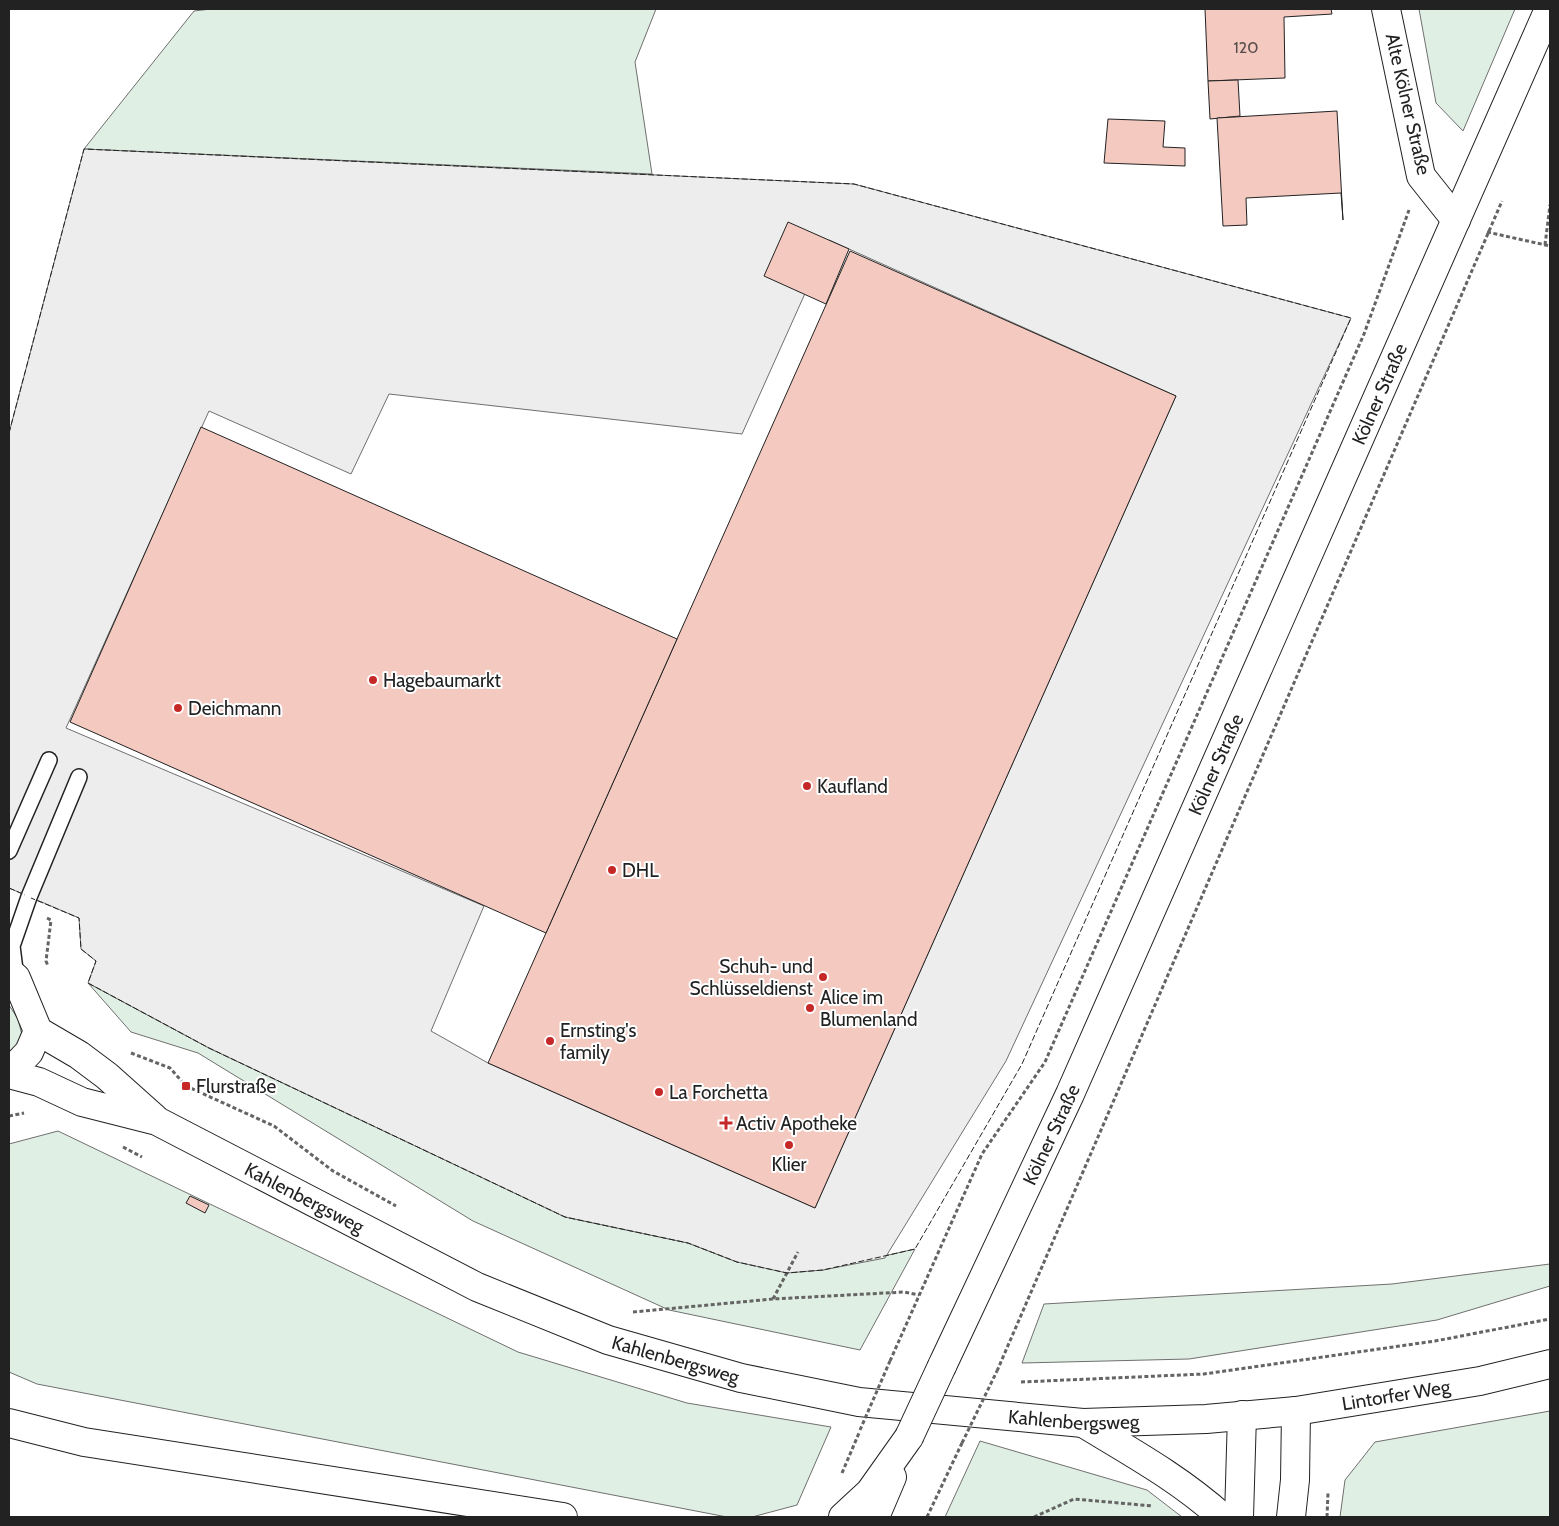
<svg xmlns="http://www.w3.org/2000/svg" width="1559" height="1526" font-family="Cabin,sans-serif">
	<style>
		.green { fill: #e0efe3; stroke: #6f6f6f }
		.parking { fill: #ededed; stroke: #6f6f6f; fill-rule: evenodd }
		.building { fill: #f3c9c0; stroke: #222 }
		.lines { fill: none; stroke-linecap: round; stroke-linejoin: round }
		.service-casing { stroke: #222; stroke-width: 18 }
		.minor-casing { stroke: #222; stroke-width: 30 }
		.secondary-casing { stroke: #222; stroke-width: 30 }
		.primary-casing { stroke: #222; stroke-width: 30 }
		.path { stroke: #646464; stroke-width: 3; stroke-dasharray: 4 2.5; stroke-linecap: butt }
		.service { stroke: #fff; stroke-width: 15 }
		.minor { stroke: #fff; stroke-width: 28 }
		.secondary { stroke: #fff; stroke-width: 28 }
		.primary { stroke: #fff; stroke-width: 28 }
		.primary-bridge-casing { stroke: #222; stroke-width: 30; stroke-linecap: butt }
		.path-bridge { stroke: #646464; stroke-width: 3; stroke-dasharray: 4 2.5; stroke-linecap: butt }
		.primary-bridge { stroke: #fff; stroke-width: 28 }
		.fence { stroke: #222; stroke-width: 1; stroke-dasharray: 6 2.5; stroke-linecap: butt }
		.poi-dot { fill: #c62828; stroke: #fff; stroke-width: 2 }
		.labels { text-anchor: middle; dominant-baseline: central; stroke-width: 4; stroke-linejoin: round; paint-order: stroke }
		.number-label { font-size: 16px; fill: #564c4a }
		.street-label { font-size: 19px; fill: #222; stroke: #fff }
		.poi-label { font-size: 19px; fill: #222; stroke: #fff; text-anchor: start }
	</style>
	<rect width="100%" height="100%" fill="#fff"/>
	<g class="green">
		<polygon points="211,9 656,9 635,62 652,174 84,149 194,11"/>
		<polygon points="1419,9 1515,9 1463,131 1436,103"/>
		<polygon points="88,983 209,1048 565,1217 688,1243 737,1262 823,1270 915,1249 860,1350 669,1310 473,1221 198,1053 131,1032"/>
		<polygon points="9,1005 18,1019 23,1039 9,1054"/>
		<polygon points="58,1131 518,1352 687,1403 831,1427 797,1505 752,1517 727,1517 37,1384 9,1372 9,1144"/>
		<polygon points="1550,1264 1550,1286 1437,1320 1189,1359 1022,1363 1044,1304 1392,1284"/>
		<polygon points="1550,1411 1550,1517 1340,1517 1345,1480 1375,1442"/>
		<polygon points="980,1441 1147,1490 1182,1517 945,1517"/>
	</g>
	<path class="parking" d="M84,149l770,35 497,134 -345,743 -121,197 -62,12 -36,3 -50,-11 -49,-19 -123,-26 -356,-169 -121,-65 8,-22 -15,-12 -2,-31 -70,-30v-455zM829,240l347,156 -361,812 -327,-145 -57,-32 53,-125 -418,-178 143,-317 142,63 38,-80 353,40z"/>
	<g class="building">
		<polygon points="1205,9 1331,9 1332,14 1284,17 1285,78 1208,81"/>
		<polygon points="1238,80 1240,116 1210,119 1208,81"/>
		<polygon points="1337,111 1343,220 1341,193 1246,198 1247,225 1223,226 1217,118"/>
		<polygon points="1108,119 1165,121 1163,147 1185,148 1185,166 1104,163"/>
		<polygon points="788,222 849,249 826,304 764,276"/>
		<polygon points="850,251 1176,396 815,1208 488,1063"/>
		<polygon points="201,427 677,639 546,933 70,722"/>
		<polygon points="190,1196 209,1205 205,1213 186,1203"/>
	</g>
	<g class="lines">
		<defs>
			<g id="service">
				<polyline points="9,851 49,760"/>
				<polyline points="16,978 12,946 29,897 79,777"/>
			</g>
			<polyline id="minor" points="1386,9 1421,176 1456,220"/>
			<g id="secondary">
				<polyline points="9,972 16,978 38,1031 79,1055 107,1076 154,1118"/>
				<polyline points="9,1073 29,1052 38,1031"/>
				<path id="s1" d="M9,1074l30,8 43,20 75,19 320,166 131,53 133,38 118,24 224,21 123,-4 90,-8 184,-30 70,-17"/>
			</g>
			<g id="primary">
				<path id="s2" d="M942,1366l128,-272 479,-1085"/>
				<polyline points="9,1423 84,1442 563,1517"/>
				<path d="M1083,1423c48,29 97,56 139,94"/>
				<polyline points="843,1517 870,1492 909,1437"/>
				<polyline points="875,1517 892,1477"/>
				<polyline points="1239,1517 1242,1415"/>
				<polyline points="1291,1517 1295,1480 1296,1411"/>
			</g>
		</defs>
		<use href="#service" class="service-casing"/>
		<use href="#minor" class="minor-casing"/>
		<use href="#secondary" class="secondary-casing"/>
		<use href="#primary" class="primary-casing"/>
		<g class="path">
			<polyline points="1487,232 1550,246"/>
			<polyline points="1545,245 1550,205"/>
			<polyline points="47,918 51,920 46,961 48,966"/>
			<polyline points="131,1053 170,1068 186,1086 274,1126 333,1171 396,1206"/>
			<polyline points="9,1116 24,1113"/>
			<polyline points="123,1147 142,1157"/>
			<polyline points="773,1299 798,1252"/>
			<polyline points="633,1312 773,1299 904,1292 919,1295"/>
			<polyline points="890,1361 982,1154 1045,1062 1364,334 1409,210"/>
			<polyline points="997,1371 1502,201"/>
			<polyline points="1021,1382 1204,1374 1435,1341 1550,1319"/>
			<polyline points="842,1473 859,1433"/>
			<polyline points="927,1517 962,1443"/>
			<polyline points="1034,1517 1074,1499 1153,1506"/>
			<polyline points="1327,1517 1328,1493"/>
		</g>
		<use href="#service" class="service"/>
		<use href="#minor" class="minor"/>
		<use href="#secondary" class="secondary"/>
		<use href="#primary" class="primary"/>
		<defs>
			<polyline id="primary-bridge" points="909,1437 942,1366"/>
		</defs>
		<use href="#primary-bridge" class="primary-bridge-casing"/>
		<g class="path-bridge">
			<polyline points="860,1430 890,1361"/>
			<polyline points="962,1443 997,1371"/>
		</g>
		<use href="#primary-bridge" class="primary-bridge"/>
		<g class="fence">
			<polyline points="9,433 84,149 854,184 1351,318 1022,1064 915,1249 823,1270 787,1273 737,1262 688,1243 565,1217 209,1048 88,983 96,961 81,949 79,918 31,898"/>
			<polyline points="9,888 25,895"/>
		</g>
	</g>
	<g class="poi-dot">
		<circle cx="373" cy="680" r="5"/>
		<circle cx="178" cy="708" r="5"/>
		<circle cx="807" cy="786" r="5"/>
		<circle cx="612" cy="870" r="5"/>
		<circle cx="823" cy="977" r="5"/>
		<circle cx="810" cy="1008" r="5"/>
		<circle cx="550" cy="1041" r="5"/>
		<rect x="181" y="1081" width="10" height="10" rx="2.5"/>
		<circle cx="659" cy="1092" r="5"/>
		<path d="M723.5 1115.5h5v5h5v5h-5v5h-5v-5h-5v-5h5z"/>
		<circle cx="789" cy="1145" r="5"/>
	</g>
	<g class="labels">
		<g class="number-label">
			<text x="1246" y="47">120</text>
		</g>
		<g class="street-label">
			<text transform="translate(1408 104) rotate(77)">Alte Kölner Straße</text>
			<text stroke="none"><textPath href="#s2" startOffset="1066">Kölner Straße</textPath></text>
			<text stroke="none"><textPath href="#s2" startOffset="661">Kölner Straße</textPath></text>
			<text stroke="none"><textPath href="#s2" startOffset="256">Kölner Straße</textPath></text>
			<text stroke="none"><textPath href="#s1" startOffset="322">Kahlenbergsweg</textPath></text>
			<text stroke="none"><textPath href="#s1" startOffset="728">Kahlenbergsweg</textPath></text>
			<text stroke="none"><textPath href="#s1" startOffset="1456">Lintorfer Weg</textPath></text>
			<text stroke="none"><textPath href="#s1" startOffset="1132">Kahlenbergsweg</textPath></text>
		</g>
		<g class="poi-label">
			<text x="383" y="680">Hagebaumarkt</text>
			<text x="188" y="708">Deichmann</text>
			<text x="817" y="786">Kaufland</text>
			<text x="622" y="870">DHL</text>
			<text x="813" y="966" text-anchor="end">Schuh- und<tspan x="813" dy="22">Schlüsseldienst</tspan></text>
			<text x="820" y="997">Alice im<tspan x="820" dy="22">Blumenland</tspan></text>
			<text x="560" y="1030">Ernsting's<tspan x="560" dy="22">family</tspan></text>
			<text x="196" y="1086">Flurstraße</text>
			<text x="669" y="1092">La Forchetta</text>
			<text x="736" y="1123">Activ Apotheke</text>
			<text x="789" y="1164" text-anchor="middle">Klier</text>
		</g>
	</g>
	<rect width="1559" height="1526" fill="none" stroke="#222222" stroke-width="20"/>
</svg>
